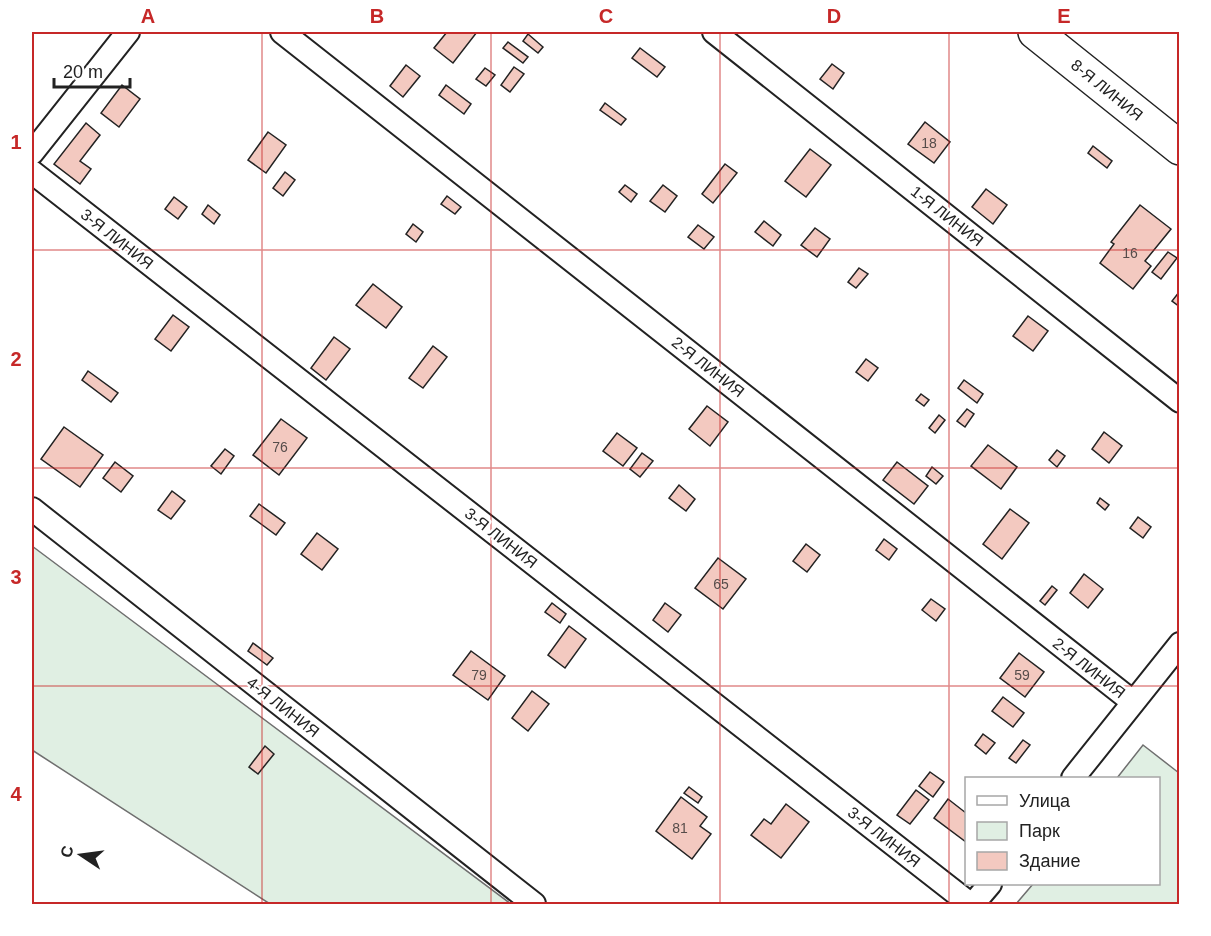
<svg xmlns="http://www.w3.org/2000/svg" width="1211" height="936" font-family="Helvetica,sans-serif">
	<style>
		.green { fill: #e0efe3; stroke: #6f6f6f; stroke-width: 1.5 }
		.building { fill: #f3c9c0; stroke: #222; stroke-width: 1.5 }
		.lines { fill: none; stroke-linecap: round; stroke-linejoin: round }
		.street-casing { stroke: #222; stroke-width: 26 }
		.secondary-casing { stroke: #222; stroke-width: 36 }
		.street { stroke: #fff; stroke-width: 22 }
		.secondary { stroke: #fff; stroke-width: 33 }
		.grid { fill: none; stroke: #c62828; stroke-width: 1.5; stroke-opacity: 0.55 }
		.labels { text-anchor: middle; dominant-baseline: central; stroke-width: 4.5; stroke-linejoin: round; paint-order: stroke }
		.number-label { font-size: 14px; fill: #564c4a }
		.street-label { font-size: 16px; fill: #222; stroke: #fff }
		.neatline { fill: none; stroke: #c62828; stroke-width: 2 }
		.grid-label { font-size: 20px; text-anchor: middle; font-weight: bold; fill: #c62828 }
	</style>
	<rect width="100%" height="100%" fill="#fff"/>
	<g class="green">
		<polygon points="32,546 511,904 270,904 32,750"/>
		<polygon points="1143,745 1179,773 1179,904 1016,904 1033,884 1158,884 1158,778 1117,778"/>
	</g>
	<g class="building">
		<polygon points="447,32 477,32 453,63 434,48"/>
		<polygon points="528,34 543,47 538,53 523,41"/>
		<polygon points="508,42 528,57 523,63 503,48"/>
		<polygon points="640,48 665,67 657,77 632,58"/>
		<polygon points="832,64 844,73 833,89 820,79"/>
		<polygon points="406,65 420,76 403,97 390,86"/>
		<polygon points="514,67 524,74 510,92 501,85"/>
		<polygon points="485,68 495,75 486,86 476,79"/>
		<polygon points="122,85 140,99 119,127 101,113"/>
		<polygon points="446,85 471,104 464,114 439,95"/>
		<polygon points="605,103 626,119 621,125 600,110"/>
		<polygon points="925,122 950,142 934,163 908,144"/>
		<polygon points="86,123 100,135 80,161 91,169 80,184 54,164"/>
		<polygon points="268,132 286,145 266,173 248,160"/>
		<polygon points="1093,146 1112,161 1107,168 1088,153"/>
		<polygon points="810,149 831,165 806,197 785,181"/>
		<polygon points="725,164 737,173 713,203 702,194"/>
		<polygon points="285,172 295,180 283,196 273,188"/>
		<polygon points="625,185 637,194 631,202 619,192"/>
		<polygon points="663,185 677,196 665,212 650,201"/>
		<polygon points="986,189 1007,205 993,224 972,207"/>
		<polygon points="447,196 461,207 455,214 441,204"/>
		<polygon points="174,197 187,207 178,219 165,209"/>
		<polygon points="208,205 220,215 214,224 202,214"/>
		<polygon points="1140,205 1171,229 1145,261 1151,266 1133,289 1100,263 1114,244 1111,242"/>
		<polygon points="764,221 781,235 773,246 755,232"/>
		<polygon points="413,224 423,232 416,242 406,234"/>
		<polygon points="698,225 714,237 704,249 688,237"/>
		<polygon points="815,228 830,239 817,257 801,245"/>
		<polygon points="1168,252 1177,258 1161,279 1152,272"/>
		<polygon points="859,268 868,274 856,288 848,282"/>
		<polygon points="373,284 402,307 386,328 356,305"/>
		<polygon points="1180,291 1180,307 1172,301"/>
		<polygon points="173,315 189,327 171,351 155,339"/>
		<polygon points="1028,316 1048,331 1033,351 1013,336"/>
		<polygon points="334,337 350,349 326,380 311,368"/>
		<polygon points="433,346 447,357 423,388 409,378"/>
		<polygon points="866,359 878,368 868,381 856,372"/>
		<polygon points="88,371 118,393 111,402 82,380"/>
		<polygon points="964,380 983,394 977,403 958,388"/>
		<polygon points="921,394 929,400 924,406 916,400"/>
		<polygon points="707,406 728,422 710,446 689,429"/>
		<polygon points="967,409 974,414 965,427 957,421"/>
		<polygon points="939,415 945,420 935,433 929,428"/>
		<polygon points="281,419 307,438 279,475 253,455"/>
		<polygon points="64,427 103,455 80,487 41,459"/>
		<polygon points="1104,432 1122,446 1109,463 1092,449"/>
		<polygon points="617,433 637,448 623,466 603,451"/>
		<polygon points="988,445 1017,467 1001,489 971,466"/>
		<polygon points="225,449 234,456 221,474 211,466"/>
		<polygon points="1057,450 1065,456 1057,467 1049,460"/>
		<polygon points="642,453 653,461 640,477 630,469"/>
		<polygon points="115,462 133,476 121,492 103,478"/>
		<polygon points="897,462 928,486 914,504 883,480"/>
		<polygon points="932,467 943,476 936,484 926,476"/>
		<polygon points="679,485 695,499 686,511 669,498"/>
		<polygon points="172,491 185,501 171,519 158,510"/>
		<polygon points="1100,498 1109,505 1105,510 1097,503"/>
		<polygon points="259,504 285,523 276,535 250,516"/>
		<polygon points="1010,509 1029,523 1002,559 983,544"/>
		<polygon points="1138,517 1151,527 1143,538 1130,528"/>
		<polygon points="317,533 338,549 322,570 301,554"/>
		<polygon points="884,539 897,549 889,560 876,550"/>
		<polygon points="806,544 820,555 807,572 793,561"/>
		<polygon points="718,558 746,579 723,609 695,588"/>
		<polygon points="1084,574 1103,589 1088,608 1070,593"/>
		<polygon points="1052,586 1057,590 1045,605 1040,601"/>
		<polygon points="931,599 945,609 936,621 922,610"/>
		<polygon points="552,603 566,614 560,623 545,612"/>
		<polygon points="665,603 681,615 668,632 653,620"/>
		<polygon points="569,626 586,639 565,668 548,655"/>
		<polygon points="253,643 273,658 267,665 248,651"/>
		<polygon points="471,651 505,676 488,700 453,675"/>
		<polygon points="1019,653 1044,672 1025,697 1000,678"/>
		<polygon points="532,691 549,704 528,731 512,718"/>
		<polygon points="1003,697 1024,713 1013,727 992,711"/>
		<polygon points="983,734 995,743 986,754 975,745"/>
		<polygon points="1023,740 1030,745 1016,763 1009,758"/>
		<polygon points="265,746 274,754 258,774 249,767"/>
		<polygon points="930,772 944,782 933,797 919,786"/>
		<polygon points="689,787 702,797 698,803 684,793"/>
		<polygon points="916,790 929,800 910,824 897,815"/>
		<polygon points="681,797 707,817 700,826 711,834 692,859 656,831"/>
		<polygon points="948,799 966,813 966,842 934,818"/>
		<polygon points="786,804 809,822 781,858 751,835 764,819 771,824"/>
	</g>
	<g class="lines">
		<defs>
			<g id="street">
				<polyline points="282,32 1133,702"/>
				<polyline points="714,32 1180,401"/>
				<polyline points="32,153 128,32"/>
				<polyline points="32,172 970,904"/>
				<polyline points="32,509 534,904"/>
				<polyline points="1073,778 1180,644"/>
				<polyline points="973,904 990,884"/>
			</g>
			<polyline id="secondary" points="1035,32 1180,148"/>
		</defs>
		<use href="#street" class="street-casing"/>
		<use href="#secondary" class="secondary-casing"/>
		<use href="#street" class="street"/>
		<use href="#secondary" class="secondary"/>
	</g>
	<path class="grid" d="M262,32v872M491,32v872M720,32v872M949,32v872M32,250h1148M32,468h1148M32,686h1148"/>
	<g class="labels">
		<g class="number-label">
			<text x="929" y="143">18</text>
			<text x="1130" y="253">16</text>
			<text x="280" y="447">76</text>
			<text x="721" y="584">65</text>
			<text x="479" y="675">79</text>
			<text x="1022" y="675">59</text>
			<text x="680" y="828">81</text>
		</g>
		<g class="street-label">
			<text transform="translate(1107 90) rotate(39)">8-Я ЛИНИЯ</text>
			<text transform="translate(947 216) rotate(38)">1-Я ЛИНИЯ</text>
			<text transform="translate(117 239) rotate(38)">3-Я ЛИНИЯ</text>
			<text transform="translate(708 367) rotate(38)">2-Я ЛИНИЯ</text>
			<text transform="translate(501 538) rotate(38)">3-Я ЛИНИЯ</text>
			<text transform="translate(1089 668) rotate(38)">2-Я ЛИНИЯ</text>
			<text transform="translate(283 707) rotate(38)">4-Я ЛИНИЯ</text>
			<text transform="translate(884 837) rotate(38)">3-Я ЛИНИЯ</text>
		</g>
	</g>
	<rect width="1211" height="936" fill="none" stroke="#ffffff" stroke-width="66"/>
	<rect x="965" y="777" width="195" height="108" fill="#ffffff" stroke="#a7a7a7" stroke-width="1.5"/>
	<rect x="977" y="796" width="30" height="9" fill="#ffffff" stroke="#a7a7a7" stroke-width="1.5"/>
	<text x="1019" y="807" font-size="18" fill="#222222">Улица</text>
	<rect x="977" y="822" width="30" height="18" fill="#e0efe3" stroke="#a7a7a7" stroke-width="1.5"/>
	<text x="1019" y="837" font-size="18" fill="#222222">Парк</text>
	<rect x="977" y="852" width="30" height="18" fill="#f3c9c0" stroke="#a7a7a7" stroke-width="1.5"/>
	<text x="1019" y="867" font-size="18" fill="#222222">Здание</text>
	<g transform="translate(81 855) rotate(283)" stroke="#ffffff" stroke-width="4.5" paint-order="stroke">
	<path d="M0-4.5L10 22L0 15L-10 22Z" fill="#222222"/>
	<text y="-9" font-size="16" font-weight="bold" text-anchor="middle" fill="#222222">С</text>
	</g>
	<path d="M54 78v9h76v-9" fill="none" stroke="#222222" stroke-width="3"/>
	<text x="63" y="78" font-size="18" fill="#222222" stroke="#ffffff" stroke-width="4.5" paint-order="stroke">20 m</text>
	<rect x="33" y="33" width="1145" height="870" class="neatline"/>
	<g class="grid-label">
		<text x="148" y="23">A</text>
		<text x="377" y="23">B</text>
		<text x="606" y="23">C</text>
		<text x="834" y="23">D</text>
		<text x="1064" y="23">E</text>
		<text x="16" y="149">1</text>
		<text x="16" y="366">2</text>
		<text x="16" y="584">3</text>
		<text x="16" y="801">4</text>
	</g>
</svg>
